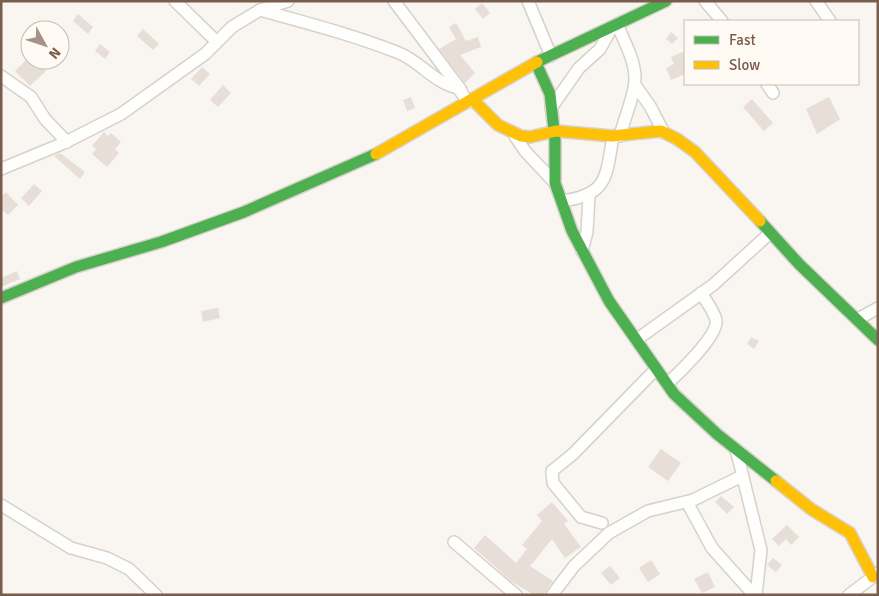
<svg xmlns="http://www.w3.org/2000/svg" width="879" height="596" font-family="Signika,sans-serif">
	<style>
		.building { fill: #e6ded7 }
		.lines { fill: none; stroke-linecap: round; stroke-linejoin: round }
		.street-casing { stroke: #d7d1cb; stroke-width: 14 }
		.fast-casing { stroke: #d9d2cb; stroke-width: 14 }
		.slow-casing { stroke: #d9d2cb; stroke-width: 14 }
		.street { stroke: #fefefd; stroke-width: 11 }
		.fast { stroke: #4caf50; stroke-width: 11 }
		.slow { stroke: #ffc107; stroke-width: 11 }
	</style>
	<rect width="100%" height="100%" fill="#f9f5f0"/>
	<g class="building">
		<polygon points="482,3 490,13 483,19 475,9"/>
		<polygon points="78,14 93,27 88,34 73,21"/>
		<polygon points="456,23 466,41 478,37 481,47 460,55 475,73 465,83 439,49 456,39 449,27"/>
		<polygon points="143,29 159,44 153,50 137,36"/>
		<polygon points="671,32 678,38 672,44 666,39"/>
		<polygon points="100,44 110,52 105,59 95,51"/>
		<polygon points="685,51 685,74 671,80 666,68 674,64 671,57"/>
		<polygon points="26,60 35,60 46,71 30,86 15,71"/>
		<polygon points="202,67 210,74 199,86 191,79"/>
		<polygon points="223,85 231,93 218,107 210,100"/>
		<polygon points="411,97 415,108 407,111 403,100"/>
		<polygon points="829,97 840,119 817,134 806,109"/>
		<polygon points="752,99 773,123 764,131 743,107"/>
		<polygon points="104,132 108,136 111,133 121,142 115,149 119,153 107,167 92,154 96,149 92,146"/>
		<polygon points="60,153 85,172 80,179 54,156"/>
		<polygon points="34,184 42,191 29,206 21,198"/>
		<polygon points="6,192 18,205 8,215 1,209 1,196"/>
		<polygon points="17,271 20,279 1,287 1,278"/>
		<polygon points="218,308 220,318 203,322 201,311"/>
		<polygon points="751,337 759,341 754,349 747,344"/>
		<polygon points="661,449 681,463 668,481 648,467"/>
		<polygon points="721,496 734,507 727,514 715,502"/>
		<polygon points="552,502 568,521 564,524 581,547 565,558 552,539 530,566 553,581 543,595 534,595 511,581 474,548 485,535 516,563 527,549 522,545 542,521 537,515"/>
		<polygon points="787,525 799,537 791,545 786,539 779,546 772,539"/>
		<polygon points="773,558 782,565 776,572 767,565"/>
		<polygon points="651,560 660,574 648,582 639,568"/>
		<polygon points="610,566 620,578 611,585 601,573"/>
		<polygon points="708,572 715,587 702,593 694,579"/>
	</g>
	<g class="lines">
		<defs>
			<g id="street">
				<polyline points="175,1 217,42"/>
				<polyline points="394,1 461,90"/>
				<polyline points="528,1 551,56"/>
				<polyline points="705,1 722,21"/>
				<polyline points="816,1 830,21"/>
				<path d="M260,10c47,13 94,25 139,43 22,9 35,30 59,35l10,14"/>
				<path d="M617,24c8,20 22,42 17,64 -3,16 -10,32 -14,48"/>
				<polyline points="1,76 31,97 45,119 67,142"/>
				<polyline points="767,84 773,93"/>
				<polyline points="635,85 650,106 664,133"/>
				<polyline points="551,108 579,68 600,49 612,27"/>
				<polyline points="515,136 525,151 555,183"/>
				<polyline points="1,169 64,143 121,114 205,54 232,27 260,10 288,1"/>
				<path d="M562,201c46,-6 44,-24 51,-65"/>
				<polyline points="582,251 587,232 589,196"/>
				<polyline points="858,319 878,308"/>
				<polyline points="636,340 713,285 770,233"/>
				<path d="M667,384c11,-10 52,-49 49,-64 -2,-9 -10,-19 -15,-27"/>
				<polyline points="736,449 761,550 756,595"/>
				<polyline points="687,502 712,548 754,595"/>
				<polyline points="1,505 71,548 107,558 129,569 156,595"/>
				<polyline points="602,523 581,517 553,483 552,471 573,454 656,369"/>
				<polyline points="454,542 516,595"/>
				<polyline points="552,595 574,566 609,533 648,511 693,500 742,476"/>
				<polyline points="849,595 878,573"/>
			</g>
			<g id="fast">
				<polyline points="537,62 666,1"/>
				<polyline points="536,63 550,94 555,140 555,183 572,231 609,301 674,394 717,434 776,481"/>
				<polyline points="760,221 799,264 878,340"/>
				<polyline points="1,298 76,267 161,242 244,212 376,154"/>
			</g>
			<g id="slow">
				<polyline points="473,100 498,125 521,136 530,137 556,131 612,136 661,131 677,139 695,152 760,221"/>
				<polyline points="376,154 537,62"/>
				<polyline points="776,481 811,509 850,533 873,577"/>
			</g>
		</defs>
		<use href="#street" class="street-casing"/>
		<use href="#fast" class="fast-casing"/>
		<use href="#slow" class="slow-casing"/>
		<use href="#street" class="street"/>
		<use href="#fast" class="fast"/>
		<use href="#slow" class="slow"/>
	</g>
	<rect width="879" height="596" fill="none" stroke="#7a5c4d" stroke-width="5"/>
	<rect x="684" y="20" width="175" height="65" fill="#fffaf3" stroke="#cabbb1"/>
	<rect x="694" y="36" width="25" height="8" fill="#4caf50" stroke="#cabbb1"/>
	<text x="729" y="45" font-size="15" fill="#7a5c4d">Fast</text>
	<rect x="694" y="61" width="25" height="8" fill="#ffc107" stroke="#cabbb1"/>
	<text x="729" y="70" font-size="15" fill="#7a5c4d">Slow</text>
	<g transform="translate(45 45) rotate(130)"><circle r="24" fill="#fffaf3" stroke="#cabbb1"/>
	<path d="M0-4L9 19L0 12L-9 19Z" fill="#a69286"/>
	<text y="-8" font-size="14" font-weight="bold" text-anchor="middle" fill="#7a5c4d">N</text>
	</g>
</svg>
